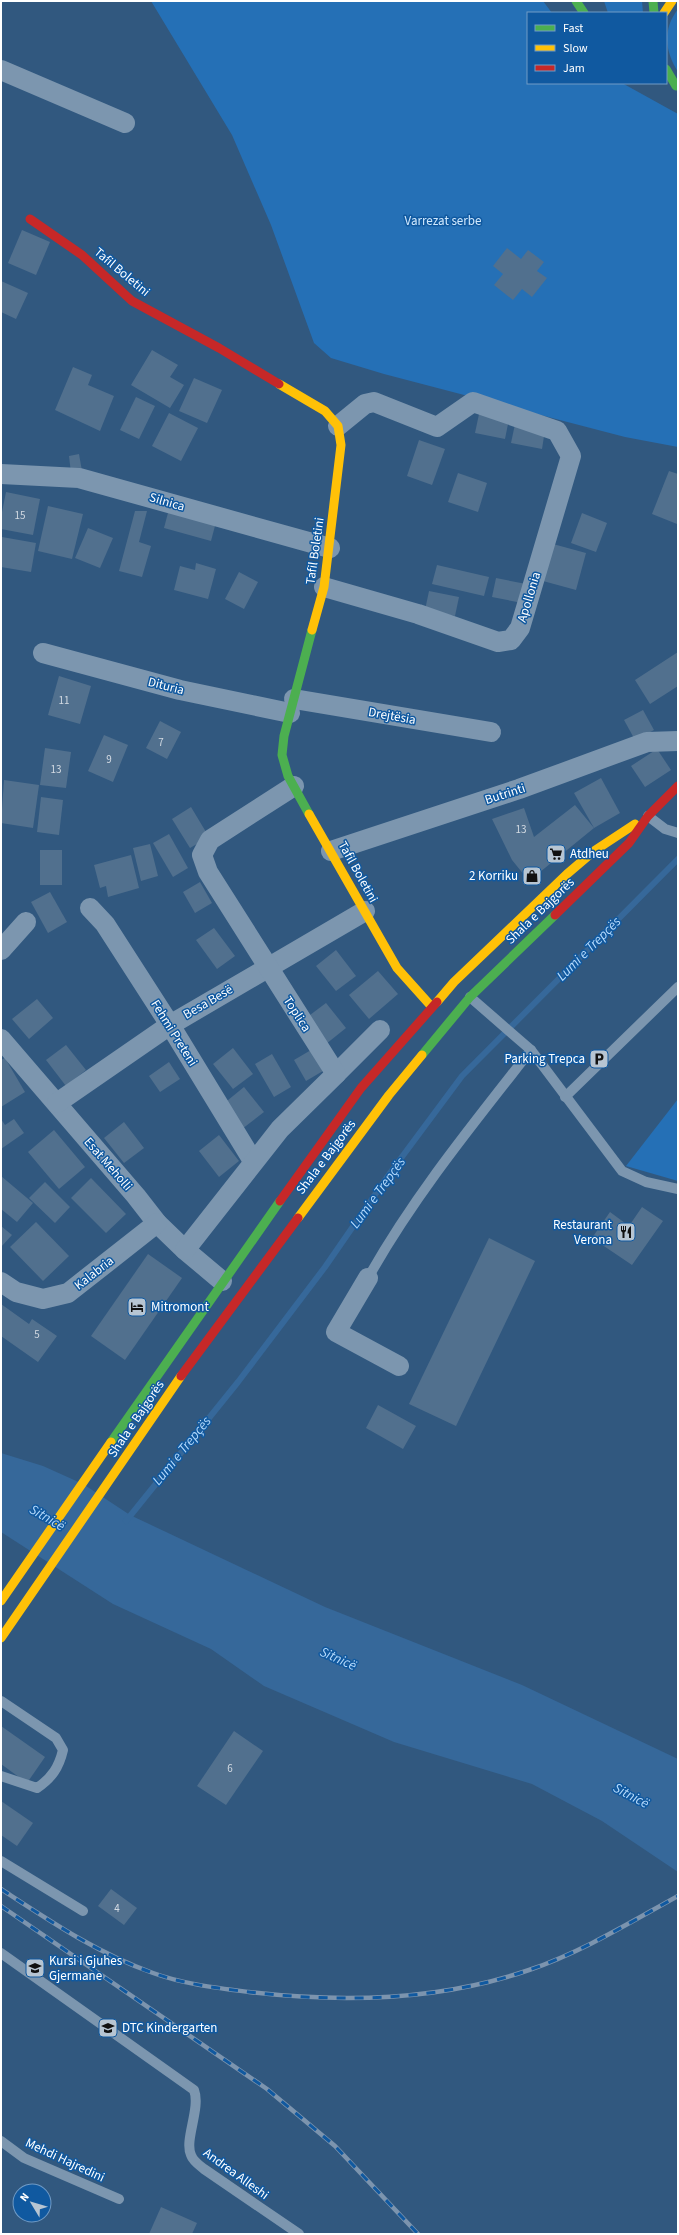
<svg xmlns="http://www.w3.org/2000/svg" width="679" height="2235" font-family="'Source Sans 3',sans-serif">
	<style>
		.green { fill: #2570b6 }
		.water { fill: #36689a }
		.lines { fill: none; stroke-linecap: round; stroke-linejoin: round }
		.stream { stroke: #36689a; stroke-width: 6 }
		.building { fill: #51708e }
		.lane { stroke: #7c96af; stroke-width: 10 }
		.street { stroke: #7c96af; stroke-width: 20 }
		.fast { stroke: #4caf50; stroke-width: 9 }
		.slow { stroke: #ffc107; stroke-width: 9 }
		.jam { stroke: #c62828; stroke-width: 9 }
		.rail-casing { stroke: #7c94ae; stroke-width: 4.5 }
		.rail { stroke: #1059a0; stroke-width: 3; stroke-dasharray: 9; stroke-linecap: butt }
		.labels { text-anchor: middle; dominant-baseline: central; stroke-width: 3; stroke-linejoin: round; paint-order: stroke }
		.number-label { font-size: 11px; fill: #d4dbe3 }
		.park-label { font-size: 13px; fill: #d1e9fe; stroke: #1059a0 }
		.street-label { font-size: 13px; fill: #fff; stroke: #1059a0 }
		.poi-label { font-size: 13px; fill: #fff; stroke: #1059a0; text-anchor: start }
		.water-label { font-size: 14px; font-style: italic; fill: #b5dafc; stroke: #1059a0 }
	</style>
	<rect width="100%" height="100%" fill="#31587f"/>
	<g class="green">
		<polygon points="151,1 543,1 552,13 528,13 528,83 622,83 678,114 678,447 625,437 384,374 331,358 314,343 271,225 232,135"/>
		<polygon points="604,1 642,1 643,13 608,13"/>
		<path d="M678,9v63c-13,-21 -16,-42 0,-63z"/>
		<polygon points="678,1099 678,1181 626,1166"/>
	</g>
	<polygon class="water" points="1,1453 43,1466 83,1484 130,1515 325,1607 522,1685 678,1759 678,1872 602,1821 532,1784 394,1742 264,1686 211,1649 113,1604 1,1532"/>
	<g class="lines">
		<polyline class="stream" points="126,1521 238,1382 325,1267 390,1173 462,1076 678,859"/>
	</g>
	<g class="building">
		<polygon points="22,230 50,242 36,275 8,263"/>
		<polygon points="507,248 521,259 528,250 544,262 537,271 547,278 532,297 522,289 513,300 494,285 503,274 493,266"/>
		<polygon points="1,281 28,293 16,319 1,312"/>
		<polygon points="152,350 178,365 170,377 184,385 170,408 131,385"/>
		<polygon points="73,367 92,375 88,385 114,396 100,431 55,410"/>
		<polygon points="194,378 222,390 207,423 179,411"/>
		<polygon points="136,397 155,406 139,439 120,430"/>
		<polygon points="169,413 198,428 181,461 152,446"/>
		<polygon points="479,414 509,419 505,439 475,433"/>
		<polygon points="515,424 545,430 542,449 511,443"/>
		<polygon points="419,440 445,449 432,485 407,476"/>
		<polygon points="79,454 82,471 71,473 69,456"/>
		<polygon points="669,471 678,474 677,524 652,514"/>
		<polygon points="458,473 487,483 478,512 448,502"/>
		<polygon points="6,492 40,499 33,535 1,529 1,517"/>
		<polygon points="48,506 83,514 72,559 38,551"/>
		<polygon points="169,509 216,522 211,541 164,528"/>
		<polygon points="135,511 147,511 139,542 151,546 142,577 119,571"/>
		<polygon points="582,513 607,523 596,552 571,543"/>
		<polygon points="88,528 113,538 100,568 75,558"/>
		<polygon points="2,537 36,543 31,572 1,567"/>
		<polygon points="553,544 586,553 576,590 543,581"/>
		<polygon points="196,563 216,569 208,599 174,590 180,566 195,570"/>
		<polygon points="437,565 489,577 484,596 432,584"/>
		<polygon points="239,572 258,582 244,609 225,599"/>
		<polygon points="496,578 526,584 522,603 492,597"/>
		<polygon points="429,591 459,597 455,616 425,610"/>
		<polygon points="678,652 678,686 650,704 635,680"/>
		<polygon points="59,676 91,686 80,724 48,715"/>
		<polygon points="643,710 654,730 635,740 624,720"/>
		<polygon points="160,721 181,732 167,759 146,748"/>
		<polygon points="104,735 128,745 113,782 88,771"/>
		<polygon points="45,748 71,752 66,788 40,785"/>
		<polygon points="657,749 671,770 645,787 631,766"/>
		<polygon points="601,778 620,813 594,828 574,793"/>
		<polygon points="4,780 39,785 33,828 1,823"/>
		<polygon points="41,797 63,800 59,835 37,832"/>
		<polygon points="575,805 594,828 529,881 512,860 492,819 524,808 534,837"/>
		<polygon points="191,807 209,837 190,848 172,819"/>
		<polygon points="169,834 188,868 173,877 153,843"/>
		<polygon points="150,844 158,876 141,881 133,848"/>
		<rect x="40" y="850" width="22" height="35"/>
		<polygon points="131,855 139,888 108,897 106,886 100,888 94,865"/>
		<polygon points="200,882 212,903 195,913 183,892"/>
		<polygon points="50,892 67,922 48,933 31,902"/>
		<polygon points="214,928 235,956 217,969 196,940"/>
		<polygon points="336,950 356,976 336,991 316,966"/>
		<polygon points="378,971 398,994 369,1019 349,995"/>
		<polygon points="37,999 53,1018 29,1039 12,1019"/>
		<polygon points="326,1003 346,1028 326,1044 306,1018"/>
		<polygon points="66,1045 86,1070 66,1086 46,1060"/>
		<polygon points="233,1048 253,1074 233,1089 213,1064"/>
		<polygon points="311,1050 323,1071 306,1081 294,1060"/>
		<polygon points="272,1054 291,1087 274,1097 255,1064"/>
		<polygon points="5,1058 25,1092 1,1107 1,1060"/>
		<polygon points="169,1062 180,1079 160,1092 149,1076"/>
		<polygon points="244,1087 264,1112 242,1129 222,1105"/>
		<polygon points="1,1119 5,1125 14,1119 24,1133 1,1149"/>
		<polygon points="124,1122 144,1148 124,1163 104,1138"/>
		<polygon points="54,1130 85,1167 59,1189 28,1152"/>
		<polygon points="219,1135 239,1161 219,1177 199,1151"/>
		<polygon points="1,1176 33,1203 17,1222 1,1209"/>
		<polygon points="91,1178 126,1214 106,1233 71,1198"/>
		<polygon points="45,1182 70,1207 55,1223 29,1198"/>
		<polygon points="642,1207 663,1221 632,1265 592,1238 610,1212 629,1226"/>
		<polygon points="36,1222 69,1256 43,1281 10,1247"/>
		<polygon points="1,1226 12,1235 1,1247"/>
		<polygon points="489,1238 535,1261 456,1426 409,1404"/>
		<polygon points="148,1254 182,1278 125,1360 91,1336"/>
		<polygon points="1,1304 29,1324 32,1319 57,1336 38,1362 1,1336"/>
		<polygon points="378,1405 416,1426 403,1449 366,1428"/>
		<polygon points="1,1726 45,1757 27,1783 1,1764"/>
		<polygon points="234,1731 263,1751 226,1805 197,1786"/>
		<polygon points="1,1801 33,1823 17,1846 1,1835"/>
		<polygon points="111,1889 137,1908 124,1925 98,1906"/>
		<polygon points="161,2207 197,2223 192,2234 149,2234"/>
	</g>
	<g class="lines">
		<g class="lane">
			<polyline points="648,816 665,829 678,833"/>
			<polyline points="470,997 531,1050 622,1171 646,1182 678,1189"/>
			<polyline points="565,1097 678,987"/>
			<path d="M368,1278c46,-82 105,-154 163,-228"/>
			<path d="M1,1701l55,37 7,12c-4,17 -11,28 -26,38l-36,-12"/>
			<polyline points="1,1861 83,1911"/>
			<path d="M1,1953l193,137c7,18 -10,50 -3,65 2,6 8,10 13,14l95,65"/>
			<polyline points="1,2141 24,2158 119,2199"/>
		</g>
		<g class="street">
			<polyline points="1,70 125,123"/>
			<polyline points="1,474 79,478 330,548"/>
			<polyline points="324,587 418,614 498,642 511,640 520,628 571,456 557,431 473,402 437,427 374,402 365,404 338,426"/>
			<polyline points="43,653 180,690 290,713"/>
			<polyline points="294,699 491,732"/>
			<polyline points="331,851 519,789 647,742 678,741"/>
			<polyline points="90,908 105,924 170,1025 253,1161"/>
			<polyline points="1,950 26,922"/>
			<polyline points="1,1039 136,1196 157,1223 185,1250 222,1281"/>
			<polyline points="336,1074 380,1030"/>
			<polyline points="57,1103 170,1025 365,911"/>
			<polyline points="185,1250 280,1129 336,1074 208,872 202,855 210,840 294,786"/>
			<polyline points="368,1278 336,1332 399,1366"/>
			<polyline points="1,1282 16,1292 43,1299 68,1293 157,1223"/>
		</g>
		<g class="fast">
			<polyline points="576,1 584,13"/>
			<polyline points="653,1 654,13"/>
			<polyline points="666,69 676,86"/>
			<polyline points="309,814 288,776 282,755 284,736 312,630"/>
			<polyline points="422,1055 470,997 555,915"/>
			<polyline points="111,1442 280,1201"/>
		</g>
		<g class="slow">
			<polyline points="664,13 672,1"/>
			<polyline points="279,384 325,411 338,426 341,445 324,587 312,630"/>
			<polyline points="309,814 397,968 431,1006"/>
			<polyline points="437,1002 454,982 567,874 594,851 635,824"/>
			<polyline points="298,1218 389,1095 422,1055"/>
			<polyline points="1,1601 111,1442"/>
			<polyline points="1,1638 181,1376"/>
		</g>
		<g class="jam">
			<polyline points="30,219 82,255 132,301 219,348 279,384"/>
			<polyline points="555,915 629,843 648,816 678,786"/>
			<polyline points="280,1201 361,1088 437,1002"/>
			<polyline points="181,1376 298,1218"/>
		</g>
		<defs>
			<g id="rail">
				<path d="M1,1889c49,32 96,64 152,84 30,11 64,15 96,19 93,11 190,9 280,-22 53,-18 100,-47 149,-74"/>
				<polyline points="1,1906 267,2089 335,2146 418,2234"/>
			</g>
		</defs>
		<use href="#rail" class="rail-casing"/>
		<use href="#rail" class="rail"/>
	</g>
	<defs>
		<symbol id="supermarket-square" viewBox="-11 -11 22 22"><rect x="-9" y="-9" width="18" height="18" rx="4" fill="#b7c5d2" stroke="#1059a0"/><path d="M-6-5.5h2.5l.6 2H6L4.5 2H-2.5L-4.4-4H-6ZM-1.5 3.2a1.3 1.3 0 1 0 .1 0ZM3 3.2a1.3 1.3 0 1 0 .1 0Z" fill="#111"/></symbol>
		<symbol id="shop-square" viewBox="-11 -11 22 22"><rect x="-9" y="-9" width="18" height="18" rx="4" fill="#b7c5d2" stroke="#1059a0"/><path d="M-5-2.5h2.3a2.7 3.5 0 0 1 5.4 0H5L5.5 6h-11ZM-1.5-2.5h3a1.5 2.3 0 0 0-3 0Z" fill="#111"/></symbol>
		<symbol id="parking-square" viewBox="-11 -11 22 22"><rect x="-9" y="-9" width="18" height="18" rx="4" fill="#b7c5d2" stroke="#1059a0"/><path d="M-3.5-5.5H1a3.5 3.5 0 0 1 0 7H-1V5.5H-3.5ZM-1-3.4V-.6H.8a1.4 1.4 0 0 0 0-2.8Z" fill="#111"/></symbol>
		<symbol id="restaurant-square" viewBox="-11 -11 22 22"><rect x="-9" y="-9" width="18" height="18" rx="4" fill="#b7c5d2" stroke="#1059a0"/><path d="M-5-6h1v4h1v-4h1v4h1v-4h1v5L-1.5 .5V6h-2V.5L-5-1ZM5-6V6H3V1.5H1.5Q1.5-4 5-6Z" fill="#111"/></symbol>
		<symbol id="hotel-square" viewBox="-11 -11 22 22"><rect x="-9" y="-9" width="18" height="18" rx="4" fill="#b7c5d2" stroke="#1059a0"/><path d="M-6-4.5h1.5V1H6V5H4.5V3h-9V5H-6ZM-4 0a1.8 1.8 0 1 1 3.6 0ZM.5 0V-2.5h3Q6-2.5 6 0Z" fill="#111"/></symbol>
		<symbol id="school-square" viewBox="-11 -11 22 22"><rect x="-9" y="-9" width="18" height="18" rx="4" fill="#b7c5d2" stroke="#1059a0"/><path d="M0-5L7-2L0 1L-7-2ZM-4 1L0 2.5L4 1V4Q0 6-4 4Z" fill="#111"/></symbol>
	</defs>
	<g fill-rule="evenodd">
		<use href="#supermarket-square" x="545" y="843" width="22" height="22"/>
		<use href="#shop-square" x="521" y="865" width="22" height="22"/>
		<use href="#parking-square" x="588" y="1048" width="22" height="22"/>
		<use href="#restaurant-square" x="615" y="1221" width="22" height="22"/>
		<use href="#hotel-square" x="126" y="1296" width="22" height="22"/>
		<use href="#school-square" x="24" y="1957" width="22" height="22"/>
		<use href="#school-square" x="97" y="2017" width="22" height="22"/>
	</g>
	<g class="labels">
		<g class="number-label">
			<text x="20" y="515">15</text>
			<text x="64" y="700">11</text>
			<text x="161" y="742">7</text>
			<text x="109" y="759">9</text>
			<text x="56" y="769">13</text>
			<text x="521" y="829">13</text>
			<text x="37" y="1334">5</text>
			<text x="230" y="1768">6</text>
			<text x="117" y="1908">4</text>
		</g>
		<g class="park-label">
			<text x="443" y="221">Varrezat serbe</text>
		</g>
		<g class="street-label">
			<text transform="translate(122 272) rotate(40)">Tafil Boletini</text>
			<text transform="translate(167 502) rotate(16)">Silnica</text>
			<text transform="translate(315 551) rotate(-82)">Tafil Boletini</text>
			<text transform="translate(529 597) rotate(-73)">Apollonia</text>
			<text transform="translate(166 686) rotate(14)">Dituria</text>
			<text transform="translate(392 716) rotate(10)">Drejtësia</text>
			<text transform="translate(505 794) rotate(-18)">Butrinti</text>
			<text transform="translate(358 872) rotate(61)">Tafil Boletini</text>
			<text transform="translate(540 911) rotate(-44)">Shala e Bajgorës</text>
			<text transform="translate(208 1002) rotate(-30)">Besa Besë</text>
			<text transform="translate(297 1014) rotate(57)">Toplica</text>
			<text transform="translate(174 1033) rotate(58)">Fehmi Preteni</text>
			<text transform="translate(326 1157) rotate(-53)">Shala e Bajgorës</text>
			<text transform="translate(108 1164) rotate(49)">Esat Meholli</text>
			<text transform="translate(94 1273) rotate(-38)">Kalabria</text>
			<text transform="translate(136 1419) rotate(-56)">Shala e Bajgorës</text>
			<text transform="translate(65 2160) rotate(25)">Mehdi Hajredini</text>
			<text transform="translate(236 2174) rotate(36)">Andrea Alleshi</text>
		</g>
		<g class="poi-label">
			<text x="570" y="854">Atdheu</text>
			<text x="518" y="876" text-anchor="end">2 Korriku</text>
			<text x="585" y="1059" text-anchor="end">Parking Trepca</text>
			<text x="612" y="1225" text-anchor="end">Restaurant<tspan x="612" dy="15">Verona</tspan></text>
			<text x="151" y="1307">Mitromont</text>
			<text x="49" y="1961">Kursi i Gjuhes<tspan x="49" dy="15">Gjermane</tspan></text>
			<text x="122" y="2028">DTC Kindergarten</text>
		</g>
		<g class="water-label">
			<text transform="translate(589 949) rotate(-45)">Lumi e Trepçës</text>
			<text transform="translate(378 1193) rotate(-54)">Lumi e Trepçës</text>
			<text transform="translate(182 1451) rotate(-51)">Lumi e Trepçës</text>
			<text transform="translate(47 1518) rotate(30)">Sitnicë</text>
			<text transform="translate(338 1659) rotate(24)">Sitnicë</text>
			<text transform="translate(631 1796) rotate(28)">Sitnicë</text>
		</g>
	</g>
	<rect width="679" height="2235" fill="none" stroke="#ffffff" stroke-width="4"/>
	<rect x="527" y="12" width="140" height="72" fill="#1059a0" stroke="#709bc6"/>
	<rect x="535" y="25" width="20" height="6" fill="#4caf50" stroke="#709bc6"/>
	<text x="563" y="32" font-size="12" fill="#ffffff">Fast</text>
	<rect x="535" y="45" width="20" height="6" fill="#ffc107" stroke="#709bc6"/>
	<text x="563" y="52" font-size="12" fill="#ffffff">Slow</text>
	<rect x="535" y="65" width="20" height="6" fill="#c62828" stroke="#709bc6"/>
	<text x="563" y="72" font-size="12" fill="#ffffff">Jam</text>
	<g transform="translate(32 2203) rotate(308)"><circle r="19" fill="#1059a0" stroke="#709bc6"/>
	<path d="M0-3L7 15L0 10L-7 15Z" fill="#b7c5d2"/>
	<text y="-6" font-size="11" font-weight="bold" text-anchor="middle" fill="#ffffff">N</text>
	</g>
</svg>
